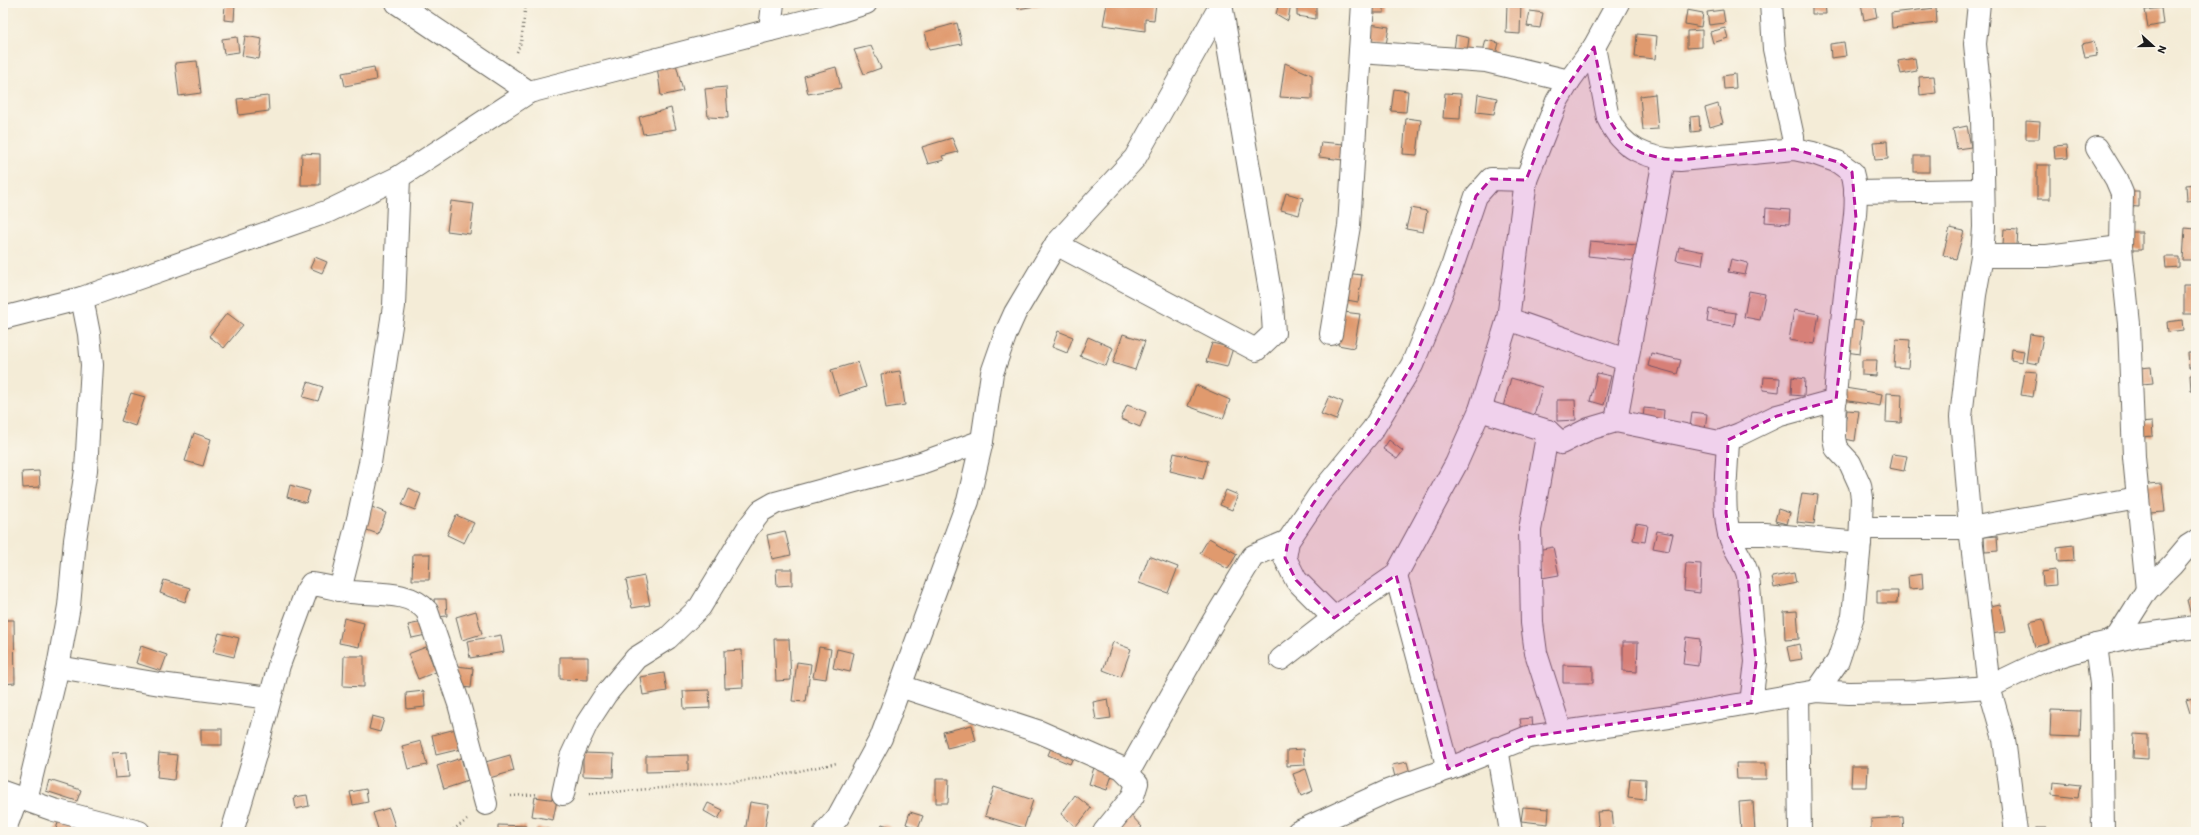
<svg xmlns="http://www.w3.org/2000/svg" width="2199" height="835" font-family="Itim,sans-serif">
	<style>
		.building { fill: #e09a6e }
		.lines { fill: none; stroke-linecap: round; stroke-linejoin: round }
		.minor-casing { stroke: #68655d; stroke-width: 24 }
		.path { stroke: #68655d; stroke-width: 2.5; stroke-dasharray: 1 3; stroke-linecap: butt }
		.minor { stroke: #fff; stroke-width: 22 }
		.marked { fill: #b5179e; fill-opacity: 0.2; stroke: #b5179e; stroke-width: 3; stroke-dasharray: 8 5; stroke-linejoin: round }
	</style>
	<rect width="100%" height="100%" fill="#fbf7ec"/>
	<filter id="ink" filterUnits="userSpaceOnUse"><feTurbulence type="fractalNoise" baseFrequency=".025" numOctaves="2"/><feDisplacementMap in="SourceGraphic" scale="8" xChannelSelector="R" yChannelSelector="G"/><feConvolveMatrix kernelMatrix="1 2 1 2 8 2 1 2 1" color-interpolation-filters="sRGB"/></filter>
	<filter id="wash" filterUnits="userSpaceOnUse"><feTurbulence type="fractalNoise" baseFrequency=".012" numOctaves="4" result="noise"/><feDisplacementMap in="SourceGraphic" scale="16" xChannelSelector="R" yChannelSelector="G"/><feGaussianBlur stdDeviation="0.9" result="paint"/><feColorMatrix in="noise" values="0 0 0 0 0 0 0 0 0 0 0 0 0 0 0 0 0 1.4 0 .05"/><feComposite in="paint" operator="in"/></filter>
	<g filter="url(#wash)">
		<rect width="100%" height="100%" fill="#f4ecd7"/>
		<g id="blocks">
			<g class="building">
				<polygon points="225,3 235,3 234,21 224,20"/>
				<polygon points="1016,3 1046,3 1046,4 1018,9"/>
				<polygon points="1107,3 1156,3 1154,20 1145,19 1145,31 1103,25"/>
				<polygon points="1279,3 1291,3 1288,21 1276,14"/>
				<polygon points="1297,3 1316,3 1316,19 1297,16"/>
				<rect x="1368" y="3" width="16" height="10"/>
				<polygon points="1507,3 1521,3 1520,34 1506,33"/>
				<polygon points="1812,3 1825,3 1826,14 1812,14"/>
				<polygon points="1861,3 1874,3 1877,17 1864,20"/>
				<polygon points="1936,8 1937,23 1892,28 1891,13"/>
				<polygon points="2161,8 2163,24 2148,27 2145,10"/>
				<polygon points="1687,10 1703,13 1701,27 1685,24"/>
				<polygon points="1723,10 1725,23 1709,25 1707,12"/>
				<polygon points="1530,11 1543,13 1540,28 1527,26"/>
				<polygon points="957,23 962,44 929,50 925,32"/>
				<polygon points="1370,24 1389,27 1386,45 1367,43"/>
				<polygon points="1725,28 1728,38 1713,43 1710,32"/>
				<polygon points="1702,30 1702,47 1687,48 1687,31"/>
				<polygon points="1637,34 1657,36 1655,59 1635,57"/>
				<polygon points="1456,35 1469,38 1467,52 1454,50"/>
				<polygon points="245,36 262,39 259,59 242,56"/>
				<polygon points="237,37 239,52 224,54 222,39"/>
				<polygon points="1486,40 1499,43 1495,58 1482,55"/>
				<polygon points="2094,41 2097,56 2085,58 2082,44"/>
				<polygon points="1844,42 1846,56 1831,58 1830,44"/>
				<polygon points="871,46 881,68 864,74 854,50"/>
				<polygon points="1915,58 1917,71 1901,74 1898,61"/>
				<polygon points="675,60 683,91 661,96 657,66"/>
				<polygon points="197,61 201,93 179,96 175,63"/>
				<polygon points="1285,63 1312,75 1312,99 1280,97"/>
				<polygon points="374,67 376,80 345,86 342,73"/>
				<polygon points="836,67 841,88 808,94 804,76"/>
				<polygon points="1735,74 1736,88 1724,89 1723,76"/>
				<polygon points="1934,76 1936,93 1920,95 1919,77"/>
				<polygon points="726,87 728,118 708,117 705,89"/>
				<polygon points="1394,89 1408,91 1406,112 1391,111"/>
				<polygon points="1445,93 1461,94 1460,119 1443,118"/>
				<polygon points="1478,94 1497,98 1494,114 1476,112"/>
				<polygon points="1655,94 1658,129 1643,130 1640,96"/>
				<polygon points="268,96 269,111 239,115 237,99"/>
				<polygon points="1718,104 1723,123 1710,127 1705,108"/>
				<polygon points="671,108 676,129 643,134 639,117"/>
				<polygon points="1699,116 1700,131 1691,132 1690,117"/>
				<polygon points="1406,118 1421,120 1417,155 1403,154"/>
				<polygon points="2026,121 2040,122 2039,139 2026,139"/>
				<polygon points="1967,126 1971,147 1957,149 1953,129"/>
				<polygon points="952,138 958,152 942,156 944,160 928,164 922,147"/>
				<polygon points="1887,141 1888,159 1875,160 1873,142"/>
				<polygon points="1321,142 1344,144 1343,160 1319,157"/>
				<polygon points="2067,145 2068,158 2055,159 2054,146"/>
				<polygon points="302,153 320,154 320,185 301,185"/>
				<rect x="1914" y="156" width="15" height="16"/>
				<rect x="2037" y="165" width="13" height="34"/>
				<polygon points="2196,184 2196,200 2187,201 2186,185"/>
				<polygon points="2126,191 2139,191 2139,207 2125,206"/>
				<polygon points="1286,193 1303,198 1299,215 1281,210"/>
				<polygon points="451,201 474,204 470,234 447,231"/>
				<polygon points="1411,208 1427,211 1423,232 1406,229"/>
				<polygon points="1766,208 1790,210 1789,224 1765,222"/>
				<polygon points="1950,228 1964,231 1956,259 1943,255"/>
				<polygon points="2185,228 2196,229 2196,260 2183,260"/>
				<polygon points="2004,229 2018,230 2017,245 2003,245"/>
				<polygon points="2129,232 2142,232 2142,250 2128,250"/>
				<polygon points="1590,241 1637,245 1635,261 1588,256"/>
				<polygon points="1679,247 1704,252 1702,265 1676,260"/>
				<polygon points="315,257 327,262 322,273 310,268"/>
				<polygon points="2165,257 2179,257 2179,267 2166,268"/>
				<polygon points="1731,259 1748,263 1745,275 1728,272"/>
				<polygon points="1345,273 1362,275 1358,302 1341,299"/>
				<rect x="2184" y="285" width="12" height="29"/>
				<polygon points="1749,291 1765,294 1760,320 1744,317"/>
				<polygon points="1709,309 1736,313 1734,326 1707,322"/>
				<polygon points="1794,310 1819,314 1814,344 1789,340"/>
				<polygon points="1343,312 1360,314 1354,348 1338,345"/>
				<polygon points="227,313 243,325 224,348 209,336"/>
				<polygon points="1849,320 1863,321 1860,354 1846,352"/>
				<polygon points="2182,320 2183,330 2168,332 2167,322"/>
				<polygon points="1058,331 1073,337 1067,353 1052,347"/>
				<polygon points="1123,334 1145,341 1135,370 1113,363"/>
				<polygon points="2030,334 2043,336 2038,364 2026,362"/>
				<polygon points="1088,337 1113,348 1106,366 1080,356"/>
				<polygon points="1896,339 1910,340 1908,368 1894,367"/>
				<polygon points="1212,343 1233,348 1227,367 1206,362"/>
				<polygon points="2012,349 2024,351 2022,362 2011,360"/>
				<polygon points="1651,353 1681,360 1677,374 1648,366"/>
				<polygon points="2188,353 2196,353 2196,368 2189,368"/>
				<polygon points="1862,360 1877,360 1876,376 1862,375"/>
				<polygon points="858,362 866,387 839,396 831,370"/>
				<polygon points="2151,367 2153,383 2142,384 2140,368"/>
				<polygon points="900,371 905,405 886,408 881,374"/>
				<polygon points="2025,371 2037,372 2033,397 2021,395"/>
				<polygon points="1597,373 1611,376 1604,405 1590,401"/>
				<polygon points="2190,375 2196,375 2196,391 2191,391"/>
				<polygon points="1764,377 1780,378 1779,392 1763,390"/>
				<polygon points="1792,377 1805,379 1804,396 1791,395"/>
				<polygon points="1511,378 1542,387 1534,415 1503,407"/>
				<polygon points="308,382 323,387 318,401 303,397"/>
				<polygon points="1196,385 1230,400 1223,419 1188,406"/>
				<polygon points="1845,388 1882,394 1880,406 1843,400"/>
				<polygon points="131,393 145,397 135,426 121,421"/>
				<polygon points="1887,393 1902,394 1901,423 1886,422"/>
				<polygon points="1329,396 1343,402 1336,420 1321,414"/>
				<polygon points="1557,400 1575,400 1576,420 1557,421"/>
				<polygon points="1127,405 1146,412 1140,427 1121,419"/>
				<polygon points="1644,408 1664,410 1663,422 1643,420"/>
				<polygon points="1847,410 1859,411 1855,441 1843,439"/>
				<polygon points="1692,412 1707,414 1705,429 1690,428"/>
				<polygon points="2152,422 2153,436 2141,437 2140,423"/>
				<polygon points="194,433 211,439 203,466 185,461"/>
				<polygon points="1389,440 1403,451 1397,459 1383,449"/>
				<polygon points="1174,453 1208,461 1203,479 1170,471"/>
				<polygon points="1892,454 1907,456 1904,471 1889,468"/>
				<polygon points="39,471 40,487 23,488 22,472"/>
				<polygon points="2162,483 2165,512 2150,513 2147,484"/>
				<polygon points="290,485 310,491 306,503 287,497"/>
				<polygon points="409,488 421,494 415,510 402,505"/>
				<polygon points="1226,490 1238,495 1232,510 1220,505"/>
				<polygon points="1802,493 1818,495 1814,524 1797,522"/>
				<polygon points="372,507 386,513 378,534 364,529"/>
				<polygon points="1778,509 1790,513 1787,524 1775,521"/>
				<polygon points="456,515 474,523 464,543 447,535"/>
				<polygon points="1636,523 1648,525 1645,542 1633,540"/>
				<polygon points="785,531 791,555 772,559 767,535"/>
				<polygon points="1657,531 1673,534 1669,551 1653,548"/>
				<polygon points="1997,536 1998,551 1985,552 1984,537"/>
				<polygon points="1209,538 1237,554 1228,569 1200,553"/>
				<polygon points="2073,545 2074,561 2058,562 2057,547"/>
				<polygon points="1553,547 1559,575 1542,578 1537,550"/>
				<polygon points="413,554 430,554 429,580 412,580"/>
				<polygon points="1149,556 1178,567 1168,593 1139,583"/>
				<polygon points="1686,563 1701,564 1700,593 1684,591"/>
				<polygon points="776,569 792,569 792,585 777,586"/>
				<polygon points="2055,570 2056,585 2043,586 2042,572"/>
				<polygon points="1794,573 1796,583 1774,588 1772,577"/>
				<polygon points="1922,574 1923,588 1909,589 1908,576"/>
				<polygon points="644,576 650,605 632,608 626,580"/>
				<polygon points="164,580 190,588 185,602 160,593"/>
				<polygon points="1877,591 1898,591 1897,603 1877,603"/>
				<polygon points="2196,597 2196,618 2192,619 2187,600"/>
				<polygon points="434,599 446,599 447,616 436,617"/>
				<polygon points="2000,604 2005,632 1991,634 1986,607"/>
				<polygon points="476,611 482,634 462,640 456,617"/>
				<polygon points="1797,611 1799,639 1785,640 1784,612"/>
				<polygon points="344,618 364,623 359,647 339,643"/>
				<polygon points="2043,619 2049,643 2035,647 2029,622"/>
				<polygon points="3,620 14,620 15,683 3,684"/>
				<polygon points="423,622 426,635 412,638 408,625"/>
				<polygon points="219,633 239,638 234,657 213,652"/>
				<polygon points="501,635 504,652 470,658 467,641"/>
				<polygon points="1686,637 1700,639 1698,666 1683,664"/>
				<polygon points="774,639 789,639 791,680 776,681"/>
				<polygon points="1113,642 1131,649 1121,677 1103,670"/>
				<polygon points="1623,642 1638,642 1637,672 1623,671"/>
				<polygon points="1799,644 1802,659 1790,661 1787,647"/>
				<polygon points="141,646 167,655 161,671 136,663"/>
				<polygon points="426,647 436,672 418,679 408,654"/>
				<polygon points="819,647 831,649 826,679 813,677"/>
				<polygon points="837,649 854,653 850,672 833,668"/>
				<polygon points="742,650 743,687 725,688 724,651"/>
				<polygon points="344,656 364,656 364,687 343,686"/>
				<polygon points="560,657 588,657 588,680 560,679"/>
				<polygon points="797,662 811,664 806,702 792,701"/>
				<polygon points="1563,665 1593,666 1593,683 1563,683"/>
				<polygon points="457,666 473,668 471,688 454,686"/>
				<polygon points="664,673 667,691 643,695 640,677"/>
				<polygon points="709,690 710,708 684,709 683,691"/>
				<polygon points="424,691 425,707 407,709 406,693"/>
				<polygon points="2196,697 2196,711 2190,713 2186,700"/>
				<polygon points="1108,699 1111,718 1096,720 1093,702"/>
				<polygon points="2051,710 2081,711 2080,737 2050,736"/>
				<polygon points="372,716 384,719 380,732 369,729"/>
				<polygon points="1532,718 1534,735 1523,737 1520,719"/>
				<polygon points="972,725 976,741 947,748 943,732"/>
				<polygon points="460,728 465,748 436,755 432,735"/>
				<rect x="201" y="729" width="21" height="16"/>
				<polygon points="2134,734 2148,735 2148,759 2133,758"/>
				<polygon points="421,741 427,765 408,769 402,746"/>
				<polygon points="1053,743 1075,753 1070,764 1048,755"/>
				<polygon points="1304,749 1305,765 1287,766 1287,750"/>
				<polygon points="127,752 129,777 115,778 112,753"/>
				<polygon points="159,753 177,755 174,780 157,778"/>
				<polygon points="583,753 614,754 613,777 583,776"/>
				<polygon points="510,755 514,771 486,779 482,763"/>
				<polygon points="688,755 688,771 646,772 646,756"/>
				<polygon points="461,758 468,781 444,789 437,766"/>
				<polygon points="1407,762 1411,777 1396,781 1392,765"/>
				<polygon points="1736,763 1766,763 1766,779 1737,779"/>
				<polygon points="1095,764 1114,769 1107,790 1089,784"/>
				<polygon points="1852,766 1868,766 1867,787 1851,787"/>
				<polygon points="1306,769 1313,791 1301,796 1293,774"/>
				<polygon points="1630,778 1646,779 1645,800 1628,798"/>
				<polygon points="936,779 949,779 948,803 936,803"/>
				<polygon points="49,780 81,790 77,801 46,791"/>
				<polygon points="2053,782 2080,785 2078,798 2052,795"/>
				<polygon points="994,787 1033,800 1024,828 985,816"/>
				<polygon points="366,789 368,802 353,805 350,792"/>
				<polygon points="307,795 309,806 296,809 294,797"/>
				<polygon points="1075,795 1091,808 1076,827 1061,814"/>
				<polygon points="535,797 557,800 553,820 532,816"/>
				<polygon points="1753,801 1755,832 1741,832 1739,802"/>
				<polygon points="750,802 769,805 764,832 745,832"/>
				<polygon points="708,803 723,810 718,819 704,811"/>
				<polygon points="1523,807 1549,809 1548,824 1521,821"/>
				<polygon points="389,808 397,832 379,832 373,813"/>
				<polygon points="1612,811 1614,832 1599,832 1597,812"/>
				<polygon points="910,812 923,816 918,829 906,824"/>
				<polygon points="1130,814 1142,827 1136,832 1112,832"/>
				<polygon points="1903,817 1904,832 1871,832 1871,819"/>
				<polygon points="59,820 79,827 78,832 55,832"/>
				<polygon points="882,824 891,827 889,832 879,832"/>
				<polygon points="498,825 526,826 526,832 498,832"/>
				<polygon points="537,828 553,830 552,832 536,832"/>
				<rect x="2036" y="828" width="11" height="4"/>
			</g>
		</g>
	</g>
	<g filter="url(#ink)">
		<use href="#blocks" fill-opacity="0" stroke="#68655d" stroke-width="1"/>
		<g class="lines">
			<defs>
				<g id="minor">
					<polyline points="397,3 529,92"/>
					<polyline points="1771,3 1774,49 1793,137 1794,149"/>
					<polyline points="1979,3 1975,44 1982,117 1984,227 1982,256 1975,295 1961,417 1970,528 1989,687 2004,739 2016,832"/>
					<polyline points="770,30 773,3"/>
					<path d="M1594,47l14,71c14,31 39,41 72,42l114,-11 19,4 25,9 14,10c9,31 -1,64 -4,96 -6,56 -14,113 -14,170l2,10 14,15 10,22 2,13 -2,45 -7,73 -15,45 -21,30"/>
					<polyline points="1360,52 1486,61 1569,81"/>
					<polyline points="2097,148 2116,179 2122,193 2121,247 2129,324 2134,457 2147,590"/>
					<polyline points="1855,192 1982,190"/>
					<polyline points="1056,244 1256,350 1274,333 1272,303 1221,4"/>
					<polyline points="1982,256 2047,256 2121,247"/>
					<polyline points="3,318 82,298 329,211 399,177 529,92 825,16 866,3"/>
					<polyline points="1508,319 1626,360"/>
					<polyline points="1331,334 1349,226 1363,3"/>
					<polyline points="1480,410 1548,431 1561,443 1589,429 1616,421 1719,442 1740,434 1777,416 1836,400"/>
					<polyline points="1616,421 1664,159"/>
					<polyline points="1548,431 1530,530 1532,623 1536,653 1561,732"/>
					<path d="M1728,440c-1,30 -6,64 1,94 4,15 16,27 19,42l8,86 -5,41"/>
					<polyline points="1861,528 1970,528 2138,498"/>
					<polyline points="1729,534 1765,534 1860,543"/>
					<polyline points="1396,575 1448,769"/>
					<polyline points="340,590 358,519 370,463 394,306 399,177"/>
					<polyline points="1334,618 1296,580 1285,558 1288,541 1319,495 1373,429 1412,365 1451,270 1476,196 1491,179 1526,180"/>
					<polyline points="2110,642 2118,636 2147,590 2172,565 2188,546 2196,541"/>
					<polyline points="2096,645 2101,684 2103,832"/>
					<polyline points="1281,659 1334,618 1396,575 1456,464 1480,410 1508,319 1526,180 1557,101 1569,81 1594,47 1618,3"/>
					<polyline points="58,667 160,684 270,698"/>
					<polyline points="900,686 1040,732 1122,768 1137,783 1133,796 1104,832"/>
					<polyline points="1798,694 1800,832"/>
					<polyline points="1497,748 1511,832"/>
					<polyline points="1128,773 1214,620 1253,556 1288,541"/>
					<polyline points="3,792 54,810 139,832"/>
					<polyline points="563,794 571,757 587,723 606,694 636,658 668,638 700,607 748,528 761,511 775,503 921,463 982,441"/>
					<polyline points="26,800 58,667 69,606 75,540 86,470 92,365 89,334 82,298"/>
					<polyline points="4,832 17,797"/>
					<path d="M232,832l23,-77 24,-90 27,-73 5,-8c14,1 26,6 40,8 25,3 58,-2 76,19l32,93 27,100"/>
					<polyline points="825,832 838,817 881,738 968,501 982,441 992,373 1006,333 1015,313 1056,244 1135,158 1222,3"/>
					<polyline points="1298,832 1390,790 1448,769 1528,737 1669,717 1817,691 1849,693 1917,692 1989,687 2041,662 2096,645 2139,635 2196,627"/>
				</g>
			</defs>
			<use href="#minor" class="minor-casing"/>
			<g class="path">
				<polyline points="517,52 521,42 526,3"/>
				<polyline points="589,794 756,780 837,763"/>
				<polyline points="511,796 538,794"/>
				<polyline points="450,832 467,820"/>
			</g>
			<use href="#minor" class="minor"/>
		</g>
	</g>
	<path class="marked" d="M1594,47l14,71 17,26 17,9 22,6 16,1 114,-11 44,13 14,10 4,46 -20,182 -59,16 -49,24 -2,73 3,21 19,42 8,86 -5,41 -223,34 -80,32 -52,-194 -62,43 -38,-38 -11,-22 3,-17 31,-46 54,-66 39,-64 39,-95 25,-74 15,-17 35,1 31,-79z"/>
	<rect width="2199" height="835" fill="none" stroke="#fbf7ec" stroke-width="16"/>
	<g transform="translate(2153 46) rotate(111)" stroke="#fbf7ec" stroke-width="3" paint-order="stroke">
	<path d="M0-3L7 15L0 10L-7 15Z" fill="#1c1c1c"/>
	<text y="-6" font-size="11" font-weight="bold" text-anchor="middle" fill="#1c1c1c">N</text>
	</g>
</svg>
